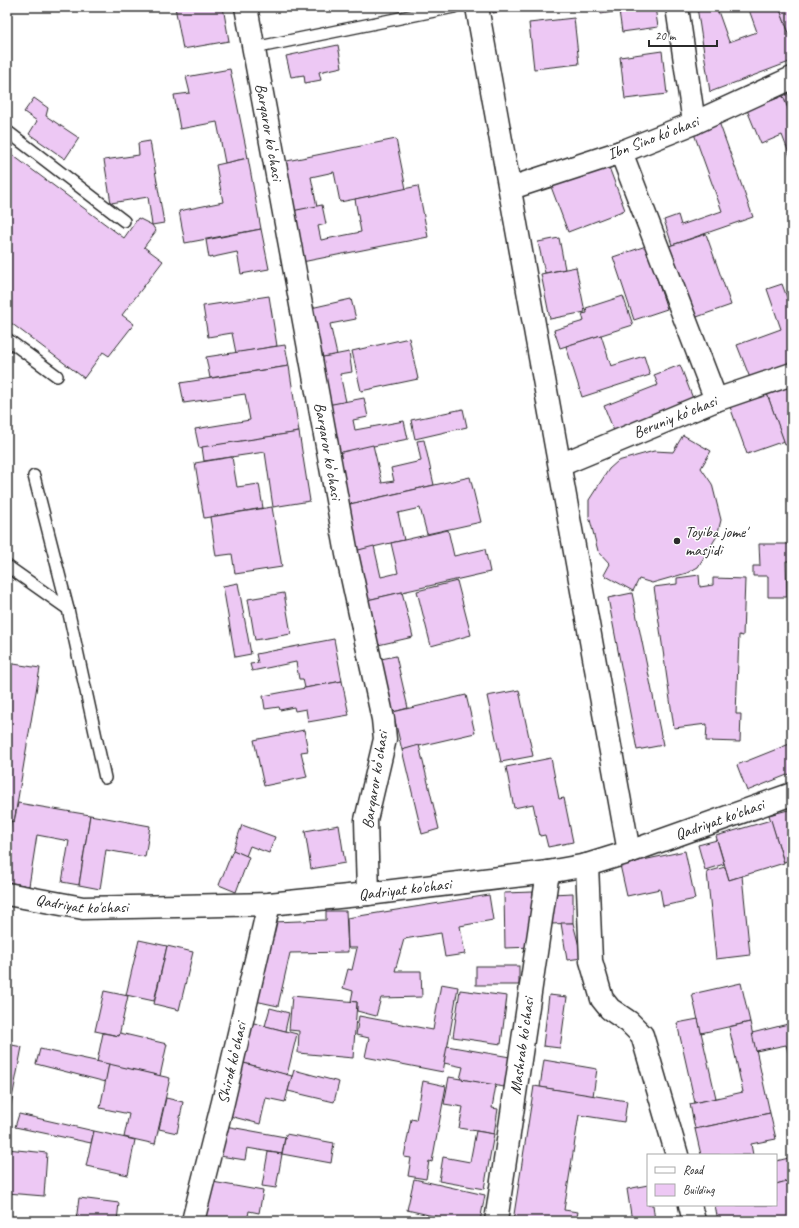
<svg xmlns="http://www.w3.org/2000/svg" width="799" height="1228" font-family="Caveat,sans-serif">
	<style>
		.building { fill: #edc8f4; stroke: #2b2b2b }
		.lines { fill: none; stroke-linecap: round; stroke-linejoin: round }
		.service-casing { stroke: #2b2b2b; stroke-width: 14 }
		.minor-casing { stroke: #2b2b2b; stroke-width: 25 }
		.tertiary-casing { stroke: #2b2b2b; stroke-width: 25 }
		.service { stroke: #fff; stroke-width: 11 }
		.minor { stroke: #fff; stroke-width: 22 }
		.tertiary { stroke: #fff; stroke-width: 22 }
		.poi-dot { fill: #2b2b2b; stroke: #fff; stroke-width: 1.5 }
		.labels { text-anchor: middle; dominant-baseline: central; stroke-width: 3; stroke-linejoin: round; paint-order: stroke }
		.street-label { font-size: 16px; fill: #2b2b2b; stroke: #fff }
		.poi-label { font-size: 16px; fill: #2b2b2b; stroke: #fff; text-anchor: start }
	</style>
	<rect width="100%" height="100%" fill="#fff"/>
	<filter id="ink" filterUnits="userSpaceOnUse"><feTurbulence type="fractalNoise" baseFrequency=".025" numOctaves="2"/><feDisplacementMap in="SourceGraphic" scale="8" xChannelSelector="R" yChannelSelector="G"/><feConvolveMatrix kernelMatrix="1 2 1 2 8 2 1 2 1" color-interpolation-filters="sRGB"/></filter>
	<g filter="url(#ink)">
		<g class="building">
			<polygon points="175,7 223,7 229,41 183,49"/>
			<polygon points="492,7 519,7 519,8 493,13"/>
			<polygon points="600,7 655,7 658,27 622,32 619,11 601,14"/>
			<polygon points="697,7 729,7 718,11 729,42 757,32 748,7 779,7 792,41 792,61 710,92"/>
			<polygon points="779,7 792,7 792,41"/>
			<polygon points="574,18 579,64 534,69 529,23"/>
			<polygon points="338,45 342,67 319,72 321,80 305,83 304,75 291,77 286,56"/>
			<polygon points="662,51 667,94 625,99 620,57"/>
			<polygon points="230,69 248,158 225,163 217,122 180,129 174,95 190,93 186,77"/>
			<polygon points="792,92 792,119 783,96"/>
			<polygon points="783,96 792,119 792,161 782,135 761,144 747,110"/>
			<polygon points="34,98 48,108 46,116 79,138 65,159 29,134 37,121 24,112"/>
			<polygon points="719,122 753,217 672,245 664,220 678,215 681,225 722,211 693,131"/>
			<polygon points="396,139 406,189 340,202 334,172 311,177 317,207 287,212 277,163"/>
			<polygon points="150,141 164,223 152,225 148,197 111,203 104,160 139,155 138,143"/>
			<polygon points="7,151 124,238 138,218 152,225 156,231 144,247 163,261 122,315 134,324 109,356 103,352 84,378 7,320"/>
			<polygon points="248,158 261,229 185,243 179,211 223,202 216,165"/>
			<polygon points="607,162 625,210 568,232 550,184"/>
			<polygon points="418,186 428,237 297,263 287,212 322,205 326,224 318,226 321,240 361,232 355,199"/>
			<polygon points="261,229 269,269 241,274 237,252 209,258 206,240"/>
			<polygon points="706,234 731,305 691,319 666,247"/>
			<polygon points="559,238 565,269 545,273 538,242"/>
			<polygon points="646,246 667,309 634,320 613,257"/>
			<polygon points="576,267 585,312 550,319 541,274"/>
			<polygon points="782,284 792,311 792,362 750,378 737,345 781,329 767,289"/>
			<polygon points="269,296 277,346 236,353 232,333 208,337 203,306"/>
			<polygon points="623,296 633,325 560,348 554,330 584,321 582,314 587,313 586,308"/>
			<polygon points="351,299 356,319 330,324 337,355 313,359 302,310"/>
			<polygon points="601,335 611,366 644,356 650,375 582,397 566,346"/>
			<polygon points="409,338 418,379 361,391 352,351"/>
			<polygon points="285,345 289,366 210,378 206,357"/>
			<polygon points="349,352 352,372 340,374 346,402 322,406 313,359"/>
			<polygon points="680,365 694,401 614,431 604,406 658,385 654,375"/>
			<polygon points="289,366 299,432 199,448 195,429 250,420 245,394 184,403 180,383"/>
			<polygon points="792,382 792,443 785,445 766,391"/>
			<polygon points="766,391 784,441 747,454 729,404"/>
			<polygon points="364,398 368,417 353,420 355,430 404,421 408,439 329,455 322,406"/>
			<polygon points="463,409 467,427 415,439 411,420"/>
			<polygon points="299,432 310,501 273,507 265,452 204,461 202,447"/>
			<polygon points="683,435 711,451 701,468 712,484 721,520 717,536 698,567 687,573 652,583 639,579 633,591 604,575 610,564 598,551 589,516 589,500 609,469 618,461 654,451 673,452"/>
			<polygon points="424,440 434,485 341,506 329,455 373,445 382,483 394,481 391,468 421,461 417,441"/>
			<polygon points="232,457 237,487 259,484 263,508 204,518 195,463"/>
			<polygon points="470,477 481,522 427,534 420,508 398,513 404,540 351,552 341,506"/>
			<polygon points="272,507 282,567 235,574 232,554 216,556 210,517"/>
			<polygon points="448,530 454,556 485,549 490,572 363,601 351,552 374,546 381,577 398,573 391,543"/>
			<polygon points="759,544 792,544 792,561 786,561 787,597 768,597 768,576 753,576 753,566 760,566"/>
			<polygon points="699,575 700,587 713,585 713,578 745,579 743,636 739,635 736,714 741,714 740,742 706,741 707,724 674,728 654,587 677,584 677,578"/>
			<polygon points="457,581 471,635 431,646 417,591"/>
			<polygon points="238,583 251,654 235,657 223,586"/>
			<polygon points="402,592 413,637 374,646 363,601"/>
			<polygon points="284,593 291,634 255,640 248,599"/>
			<polygon points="632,593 663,745 637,750 608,598"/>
			<polygon points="334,639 342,681 305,688 303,679 299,679 296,662 252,671 250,664 258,663 256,654"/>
			<polygon points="396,656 408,708 393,712 381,659"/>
			<polygon points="7,663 40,668 14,822 11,821 9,830 7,830"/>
			<polygon points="342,681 349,715 308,722 306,709 295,711 294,707 280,710 279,707 265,709 263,696"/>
			<polygon points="519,690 533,756 501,762 487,696"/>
			<polygon points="466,695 475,733 402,750 393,712"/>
			<polygon points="304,730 308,751 301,752 307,777 264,786 254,740"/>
			<polygon points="792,743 792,773 747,791 737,765"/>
			<polygon points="419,745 439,829 422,834 402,750"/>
			<polygon points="551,758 559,799 564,798 573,842 548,847 545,835 540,836 533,804 514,808 506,767"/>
			<polygon points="18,803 90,815 79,885 62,882 69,841 37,835 29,886 7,882 7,843 11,821 14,822"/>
			<polygon points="792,809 792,859 784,862 769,815"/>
			<polygon points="90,815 150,826 145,857 106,850 100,889 79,885"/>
			<polygon points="771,820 784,863 729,880 716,836"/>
			<polygon points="242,825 275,837 269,853 250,846 246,856 233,850"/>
			<polygon points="339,825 345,863 311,869 305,831"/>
			<polygon points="717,840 724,864 705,870 698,845"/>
			<polygon points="233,850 249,857 236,892 219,885"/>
			<polygon points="685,851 695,899 663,906 660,889 627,896 620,865"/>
			<polygon points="725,867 729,880 742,876 750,955 716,959 707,872"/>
			<polygon points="533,892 534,947 505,948 504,893"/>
			<polygon points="573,893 573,923 552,924 551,894"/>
			<polygon points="489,895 493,920 460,926 465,954 445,957 441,933 404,939 395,971 421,971 422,997 381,998 376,1016 357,1011 357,1002 351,1001 353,991 343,988 348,969 352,970 357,948 348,948 347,918"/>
			<polygon points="326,911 346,911 348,952 290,953 278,1006 255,1001 273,922 326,920"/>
			<polygon points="561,923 573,923 582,958 567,960"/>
			<polygon points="139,940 167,946 154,1001 126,995"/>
			<polygon points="167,946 193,952 179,1010 154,1004"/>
			<rect x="476" y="966" width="43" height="19"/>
			<polygon points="741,983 750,1022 701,1033 692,994"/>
			<polygon points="441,984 458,987 443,1072 365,1057 369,1038 356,1035 359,1016 433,1030"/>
			<polygon points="460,990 507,996 501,1044 453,1037"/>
			<polygon points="104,991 128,996 119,1036 95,1031"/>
			<polygon points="549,995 567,997 560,1048 543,1046"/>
			<polygon points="292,996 357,1002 353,1058 298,1053 299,1031 289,1030"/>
			<polygon points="270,1008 289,1013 285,1031 265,1026"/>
			<polygon points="698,1019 716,1098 695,1103 677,1023"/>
			<polygon points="250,1022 297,1034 287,1075 240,1062"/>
			<polygon points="750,1022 770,1113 695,1129 690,1104 743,1092 729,1027"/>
			<polygon points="792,1023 792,1064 786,1045 756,1051 752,1033"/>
			<polygon points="103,1033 119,1036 120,1033 167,1044 160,1076 97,1062"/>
			<polygon points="7,1044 22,1047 9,1114 7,1114"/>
			<polygon points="447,1046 510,1057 504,1087 460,1079 463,1067 444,1063"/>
			<polygon points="40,1049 109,1064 106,1082 36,1064"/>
			<polygon points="544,1060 597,1069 593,1096 540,1087"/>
			<polygon points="240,1062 292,1076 285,1102 266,1098 260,1124 226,1115"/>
			<polygon points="109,1064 170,1078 155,1144 124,1137 129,1114 100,1108"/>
			<polygon points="294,1070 339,1082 334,1102 288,1091"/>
			<polygon points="449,1077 496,1085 492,1108 498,1109 494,1134 459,1128 463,1107 444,1104"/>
			<polygon points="423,1081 446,1086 432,1162 429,1161 426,1179 408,1176 411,1158 404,1157 411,1119 416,1120"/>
			<polygon points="534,1086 627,1101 624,1122 579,1115 564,1210 578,1212 576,1221 513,1221"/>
			<polygon points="166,1098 183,1102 177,1133 159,1129"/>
			<polygon points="770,1113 776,1139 751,1144 753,1155 701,1155 695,1129"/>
			<polygon points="19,1114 94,1131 91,1143 15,1127"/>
			<polygon points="225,1126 285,1137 282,1154 247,1148 245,1160 220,1156"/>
			<polygon points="94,1131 135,1140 128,1175 86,1166"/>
			<polygon points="476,1131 494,1134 484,1189 439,1181 443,1157 470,1162"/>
			<polygon points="286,1134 334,1143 331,1163 282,1154"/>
			<polygon points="7,1149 47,1153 44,1196 7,1193"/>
			<polygon points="268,1152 282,1154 276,1188 262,1186"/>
			<polygon points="789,1158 792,1180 776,1184 776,1161"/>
			<polygon points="414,1179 485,1195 480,1221 437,1221 438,1217 407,1210"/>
			<polygon points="207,1181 263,1191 259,1213 249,1211 247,1221 200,1221"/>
			<polygon points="787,1181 792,1203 792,1221 775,1221 775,1219 767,1221 718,1221 715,1205 776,1205 776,1184"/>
			<polygon points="648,1185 648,1205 653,1205 655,1221 632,1221 627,1189"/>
			<polygon points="79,1198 119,1203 117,1221 76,1221"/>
			<polygon points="384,1216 400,1220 399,1221 383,1221"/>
		</g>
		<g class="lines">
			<defs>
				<g id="service">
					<polyline points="254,48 454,7"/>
					<polyline points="7,131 124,221"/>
					<polyline points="7,339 57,376"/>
					<polyline points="34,476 68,609 105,778"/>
					<polyline points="7,566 68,609"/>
				</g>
				<g id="minor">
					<polyline points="246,7 347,554 383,719 385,739 366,820 368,894"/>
					<polyline points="477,7 629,852"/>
					<polyline points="677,7 694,123"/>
					<polyline points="621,152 716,400"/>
					<polyline points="511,188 621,152 694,123 792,78"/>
					<polyline points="560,465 716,400 792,374"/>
					<polyline points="587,865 591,961 602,999 610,1009 629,1022 642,1035 677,1155"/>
					<polyline points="690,1205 694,1221"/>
					<polyline points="193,1221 223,1102 269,904"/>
					<polyline points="496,1221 548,872"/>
				</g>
				<g id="tertiary">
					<path id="s1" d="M7,894l76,14 186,-4 99,-10 180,-22 39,-7 42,-13 163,-58"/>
				</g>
			</defs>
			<use href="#service" class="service-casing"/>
			<use href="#minor" class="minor-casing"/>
			<use href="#tertiary" class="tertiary-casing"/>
			<use href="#service" class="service"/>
			<use href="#minor" class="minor"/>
			<use href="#tertiary" class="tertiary"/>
		</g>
	</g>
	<circle class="poi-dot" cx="677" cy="541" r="4"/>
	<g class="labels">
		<g class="street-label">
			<text transform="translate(269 132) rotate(80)">Barqaror koʻchasi</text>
			<text transform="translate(653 138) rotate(-21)">Ibn Sino koʻchasi</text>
			<text transform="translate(675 417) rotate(-22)">Beruniy koʻchasi</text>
			<text transform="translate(328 451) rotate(80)">Barqaror koʻchasi</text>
			<text transform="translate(375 780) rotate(-81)">Barqaror koʻchasi</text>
			<text stroke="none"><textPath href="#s1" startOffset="724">Qadriyat ko'chasi</textPath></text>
			<text stroke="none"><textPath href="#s1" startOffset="400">Qadriyat ko'chasi</textPath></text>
			<text stroke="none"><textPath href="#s1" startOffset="76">Qadriyat ko'chasi</textPath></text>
			<text transform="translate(522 1046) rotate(-82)">Mashrab koʻchasi</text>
			<text transform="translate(232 1063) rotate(-77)">Shirok koʻchasi</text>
		</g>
		<g class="poi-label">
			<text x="685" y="532">Toyiba jome'<tspan x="685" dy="18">masjidi</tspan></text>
		</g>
	</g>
	<rect width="799" height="1228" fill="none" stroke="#fff" stroke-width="24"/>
	<rect x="12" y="12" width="775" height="1204" fill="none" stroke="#2b2b2b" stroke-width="1.5" filter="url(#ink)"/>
	<rect x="647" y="1154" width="130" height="52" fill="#ffffff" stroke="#aaaaaa"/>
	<rect x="655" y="1167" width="20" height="6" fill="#ffffff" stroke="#aaaaaa"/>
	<text x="683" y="1174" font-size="12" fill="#2b2b2b">Road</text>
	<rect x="655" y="1184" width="20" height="12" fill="#edc8f4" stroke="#aaaaaa"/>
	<text x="683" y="1194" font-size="12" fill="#2b2b2b">Building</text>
	<path d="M649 40v6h68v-6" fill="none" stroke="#2b2b2b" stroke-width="2"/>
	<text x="655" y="40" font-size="12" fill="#2b2b2b" stroke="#ffffff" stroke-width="3" paint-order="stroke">20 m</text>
</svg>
